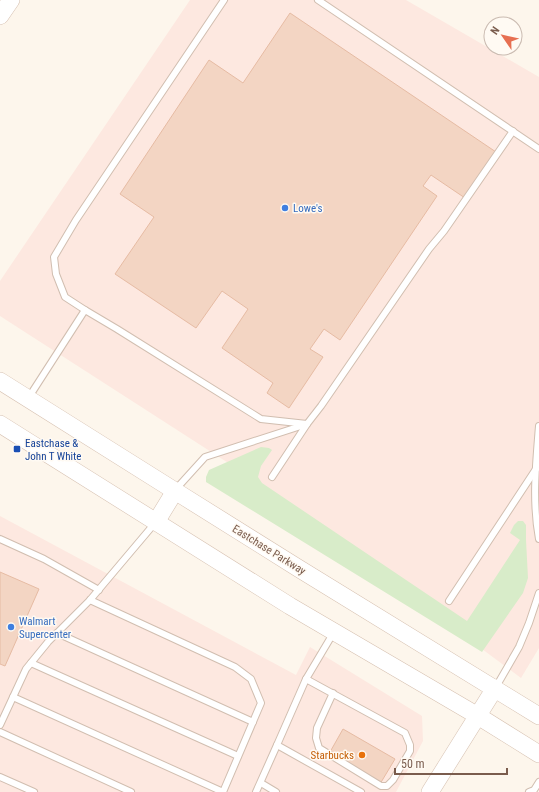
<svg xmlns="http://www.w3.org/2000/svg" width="539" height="792" font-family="'Roboto Condensed',sans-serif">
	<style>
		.commercial { fill: #fde8e0 }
		.green { fill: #d8ecc9 }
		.building { fill: #f3d5c3; stroke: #e6bba3 }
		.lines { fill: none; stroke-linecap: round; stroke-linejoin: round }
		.lane-casing { stroke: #d1beb0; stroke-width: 8 }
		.secondary-casing { stroke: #d6c0b0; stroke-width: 18 }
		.lane { stroke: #fff; stroke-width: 6 }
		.secondary { stroke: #fff; stroke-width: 17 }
		.shop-dot { fill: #3f7fe0; stroke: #fffaf3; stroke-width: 1.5 }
		.transit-dot { fill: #1a4fb4; stroke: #fffaf3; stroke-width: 1.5 }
		.food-dot { fill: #e8710a; stroke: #fffaf3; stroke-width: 1.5 }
		.labels { text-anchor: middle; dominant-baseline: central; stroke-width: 3; stroke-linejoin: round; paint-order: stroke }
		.shop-label { font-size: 11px; fill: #366cbe; stroke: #fffaf3; text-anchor: start }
		.transit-label { font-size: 11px; fill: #164399; stroke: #fffaf3; text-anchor: start }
		.street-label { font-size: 11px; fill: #7a5c4d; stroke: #fffaf3 }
		.food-label { font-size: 11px; fill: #c56008; stroke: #fffaf3; text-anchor: end }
	</style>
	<rect width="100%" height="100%" fill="#fdf6ec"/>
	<g class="commercial">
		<polygon points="190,0 406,0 539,77 539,648 521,678 247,475 0,316 0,281"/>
		<polygon points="0,516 296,675 310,647 422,716 423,741 396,792 0,792"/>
	</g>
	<polygon class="green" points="261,447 269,448 272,450 261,466 258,477 262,483 467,621 520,540 510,533 514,525 518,521 523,521 526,525 526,540 528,578 523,593 482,652 206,482 206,477 209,470"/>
	<g class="building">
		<polygon points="290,13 496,152 465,198 431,175 423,186 437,196 340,340 324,329 310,349 323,357 289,408 267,393 273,383 222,348 248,309 222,291 196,328 115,274 154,217 120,194 209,60 243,83"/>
		<polygon points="0,572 39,589 5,666 0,664"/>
		<polygon points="343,729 395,759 380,784 330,752"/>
	</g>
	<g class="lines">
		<defs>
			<g id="lane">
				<polyline points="224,0 76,220 54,257 56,274 65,297 85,310 117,329 261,419 307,424 272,477"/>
				<polyline points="318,0 539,149"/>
				<polyline points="29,397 85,310"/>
				<path d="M539,426c-3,37 -7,76 0,113"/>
				<polyline points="176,489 205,457 307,424 321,406 429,249 444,231 513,131"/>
				<polyline points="0,539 44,559 99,590"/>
				<polyline points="90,600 235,667 251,679 261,703 223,792"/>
				<polyline points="449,601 536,469"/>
				<polyline points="334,632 306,679 277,745 361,792"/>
				<polyline points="57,633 253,722"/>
				<polyline points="31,663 238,756"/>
				<polyline points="306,679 405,733 410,745 410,751 393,780 387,786 381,786 319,748 316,738 317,728 333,693"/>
				<polyline points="496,687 519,647 529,623 539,593"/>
				<polyline points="13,697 223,792"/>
				<polyline points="0,725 26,669 48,642 90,600 155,523"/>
				<polyline points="0,732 131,792"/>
				<polyline points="0,777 34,792"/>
				<polyline points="261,783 276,792"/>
				<polyline points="256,792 277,745"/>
				<polyline points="529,792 534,790 539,782"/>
			</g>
			<g id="secondary">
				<polyline points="0,16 11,0"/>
				<polyline points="0,381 175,491 298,568 539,716"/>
				<polyline points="0,424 290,606 478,716 539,754"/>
				<polyline points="156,522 175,491"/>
				<polyline points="430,792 495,688"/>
			</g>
		</defs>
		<use href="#lane" class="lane-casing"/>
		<use href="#secondary" class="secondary-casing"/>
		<use href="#lane" class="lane"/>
		<use href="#secondary" class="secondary"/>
	</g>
	<g class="shop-dot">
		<circle cx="285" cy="208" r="4"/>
		<circle cx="11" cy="627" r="4"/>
	</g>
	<rect class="transit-dot" x="13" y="445" width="8" height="8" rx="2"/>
	<circle class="food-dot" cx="362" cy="755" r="4"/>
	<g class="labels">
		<g class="shop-label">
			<text x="293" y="208">Lowe's</text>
			<text x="19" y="621">Walmart<tspan x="19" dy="13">Supercenter</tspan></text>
		</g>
		<g class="transit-label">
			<text x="25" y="443">Eastchase &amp;<tspan x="25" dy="13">John T White</tspan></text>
		</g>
		<g class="street-label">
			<text transform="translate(269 550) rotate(32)">Eastchase Parkway</text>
		</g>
		<g class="food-label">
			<text x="354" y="755">Starbucks</text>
		</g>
	</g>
	<g transform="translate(503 36) rotate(304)"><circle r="19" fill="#fffaf3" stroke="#cabbb1"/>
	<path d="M0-3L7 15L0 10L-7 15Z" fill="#e76f51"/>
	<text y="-6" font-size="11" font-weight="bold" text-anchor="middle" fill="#7a5c4d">N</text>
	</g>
	<path d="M395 768v6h112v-6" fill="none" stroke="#7a5c4d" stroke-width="2"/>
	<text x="401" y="768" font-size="12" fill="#7a5c4d" stroke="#fffaf3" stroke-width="3" paint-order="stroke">50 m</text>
</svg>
